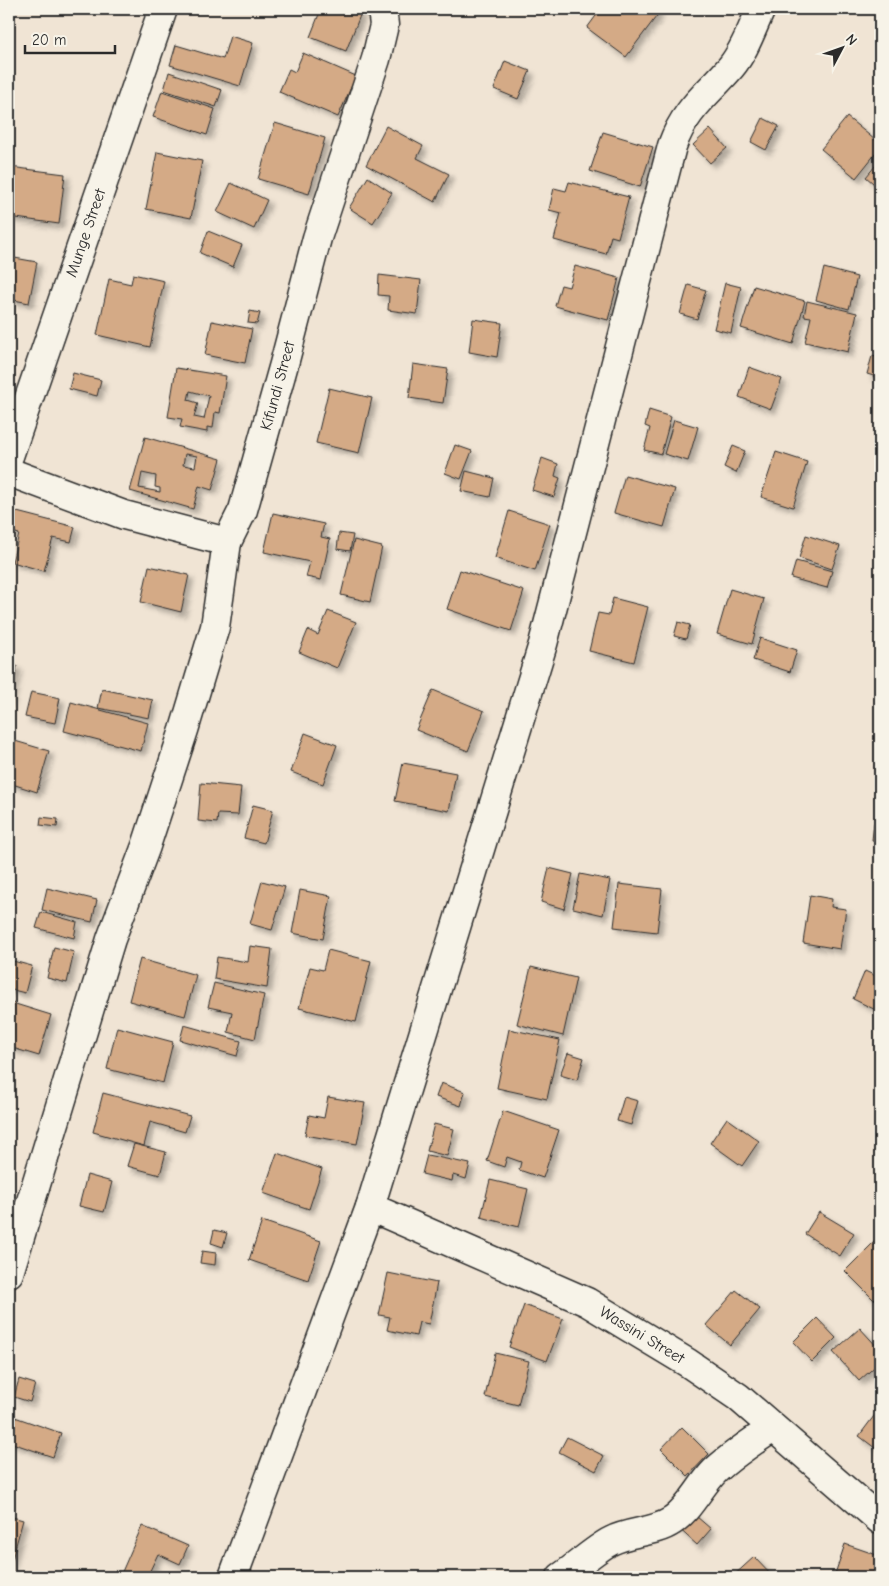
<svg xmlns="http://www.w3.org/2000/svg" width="889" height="1586" font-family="'Comic Neue',sans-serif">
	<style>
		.building { fill: #d4aa86; stroke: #2b2b2b; fill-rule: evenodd; filter: url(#shadow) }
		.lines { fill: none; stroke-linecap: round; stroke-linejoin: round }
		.minor-casing { stroke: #2b2b2b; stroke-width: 31 }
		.minor { stroke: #f7f3e8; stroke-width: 28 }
		.labels { text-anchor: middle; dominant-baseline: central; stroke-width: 4; stroke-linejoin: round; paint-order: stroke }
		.street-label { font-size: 16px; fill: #2b2b2b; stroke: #f7f3e8 }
	</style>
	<defs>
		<filter id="shadow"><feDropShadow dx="4.5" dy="4.5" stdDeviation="2.5" flood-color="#0004"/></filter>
	</defs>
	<rect width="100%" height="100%" fill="#f0e4d4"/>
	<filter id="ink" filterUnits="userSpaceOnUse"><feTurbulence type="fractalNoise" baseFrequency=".02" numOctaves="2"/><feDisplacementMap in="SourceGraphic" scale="10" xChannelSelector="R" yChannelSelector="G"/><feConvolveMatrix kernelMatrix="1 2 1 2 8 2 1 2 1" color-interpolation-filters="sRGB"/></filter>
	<g filter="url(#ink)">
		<g class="building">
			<polygon points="321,9 351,9 361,13 346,51 310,37"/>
			<polygon points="601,9 654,9 659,13 626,57 587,28"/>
			<polygon points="230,36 253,43 240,86 170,65 176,45 223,59"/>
			<polygon points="303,53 356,76 338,117 279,92 289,69 295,72"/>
			<polygon points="505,61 530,71 518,99 494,89"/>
			<polygon points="169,72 222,90 216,107 164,90"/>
			<polygon points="162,91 215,109 207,135 153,117"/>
			<polygon points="847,117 880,144 880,148 856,178 821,149"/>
			<polygon points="763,118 779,126 766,150 751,142"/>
			<polygon points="275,123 325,138 309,194 258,179"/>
			<polygon points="386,126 423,146 417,158 449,174 435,202 366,165"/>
			<polygon points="710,129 727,148 710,163 693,145"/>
			<polygon points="603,132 653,147 640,187 590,171"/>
			<polygon points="157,152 202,161 191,218 146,209"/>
			<polygon points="880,160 880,189 866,177"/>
			<polygon points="10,167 65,174 59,224 9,217 9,181"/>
			<polygon points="368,177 392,193 373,223 349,208"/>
			<polygon points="569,182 629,197 618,238 611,236 606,254 554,240 561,213 549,210 554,188 566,191"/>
			<polygon points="231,183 267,200 254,229 217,212"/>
			<polygon points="208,231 242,245 233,267 200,253"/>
			<polygon points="9,257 37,262 29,303 9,299"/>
			<polygon points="575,266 619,278 608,320 555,306 561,285 569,287"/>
			<polygon points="824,268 857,277 849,309 816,300"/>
			<polygon points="133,274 164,281 150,347 97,335 109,279 131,284"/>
			<polygon points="379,275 421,280 417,314 388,310 389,296 378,295"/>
			<polygon points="725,283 741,287 731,333 714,329"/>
			<polygon points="688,285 706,290 697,319 680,314"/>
			<polygon points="754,286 805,301 793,344 741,328"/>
			<polygon points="807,301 857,313 848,352 805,342 811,317 804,316"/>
			<polygon points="250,311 260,313 257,324 248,323"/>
			<polygon points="473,319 502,323 497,357 469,352"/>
			<polygon points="212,321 252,329 245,363 205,355"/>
			<polygon points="872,356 880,358 880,378 867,374"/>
			<polygon points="413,364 448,369 443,403 409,398"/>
			<polygon points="749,367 782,379 771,409 739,397"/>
			<path d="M176,368l50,8 -6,37 -5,-1 -2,16 -6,-1v5l-27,-5 2,-8 -14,-2zM190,391l19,5 -5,23 -10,-2 4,-14 -10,-3z"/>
			<polygon points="73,373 101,380 97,396 69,389"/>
			<polygon points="329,388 372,398 359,453 316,443"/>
			<polygon points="649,410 671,417 661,454 644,450 650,428 645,426"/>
			<polygon points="674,420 698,427 688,461 664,454"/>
			<path d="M145,437l76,22 -9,31 -13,-4 -6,23 -63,-18zM185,454l12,2 -2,11 -12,-2zM142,473l14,3 -1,11 5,1v4l-21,-4z"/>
			<polygon points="455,445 472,451 461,479 445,473"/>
			<polygon points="733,446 745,451 736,473 724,467"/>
			<polygon points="776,452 807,462 793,507 761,497"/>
			<polygon points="542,458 558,464 555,476 560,478 554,497 532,490"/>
			<polygon points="466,471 494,478 490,497 461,491"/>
			<polygon points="625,475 675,489 664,527 614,513"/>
			<polygon points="13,511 75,527 71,542 53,538 44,571 12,562 19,534 9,531"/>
			<polygon points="509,511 550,524 535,571 495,558"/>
			<polygon points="273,513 324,524 321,537 330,539 321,580 306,577 310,562 264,552"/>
			<polygon points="339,533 353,535 350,551 337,549"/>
			<polygon points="806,535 840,546 832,569 799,558"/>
			<polygon points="354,540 382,547 370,602 341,595"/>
			<polygon points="796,561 832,571 827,588 791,578"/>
			<polygon points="149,566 189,575 181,612 141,602"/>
			<polygon points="460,570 524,591 511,631 447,609"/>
			<polygon points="730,589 764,599 752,644 717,634"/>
			<polygon points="613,598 648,607 634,662 589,651 598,613 609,615"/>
			<polygon points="328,611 356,622 337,668 299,652 308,630 318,635"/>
			<polygon points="678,622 690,625 686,639 674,636"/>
			<polygon points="760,638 797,650 790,672 753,660"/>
			<polygon points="9,664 17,666 9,705"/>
			<polygon points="102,689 153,700 149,718 98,708"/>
			<polygon points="433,690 484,711 468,751 416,730"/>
			<polygon points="31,692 60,698 55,723 25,717"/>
			<polygon points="71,702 148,723 141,751 64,731"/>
			<polygon points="305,733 337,745 323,784 291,772"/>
			<polygon points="15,741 49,751 37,792 9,783 9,762"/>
			<polygon points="403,763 456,773 449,811 395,801"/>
			<polygon points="201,783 241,787 238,815 218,814 217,823 198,821"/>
			<polygon points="253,805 273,810 264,843 244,838"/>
			<polygon points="41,817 58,819 57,827 40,825"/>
			<polygon points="874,823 880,824 880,841 872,840"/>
			<polygon points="549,868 573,874 564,909 541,902"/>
			<polygon points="580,874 610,880 603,915 573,908"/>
			<polygon points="262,881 285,887 272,930 250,924"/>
			<polygon points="619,884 662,889 657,932 614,927"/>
			<polygon points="47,888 97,900 92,922 42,910"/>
			<polygon points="300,890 331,896 323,939 292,933"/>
			<polygon points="810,895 832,899 831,907 846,909 840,949 803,943"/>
			<polygon points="41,912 77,922 74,938 36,928"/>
			<polygon points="250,946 272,949 267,988 214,979 217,957 248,962"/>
			<polygon points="54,947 74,952 67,983 47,978"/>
			<polygon points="328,950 371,961 356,1022 299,1008 310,967 323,970"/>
			<polygon points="140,959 196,975 185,1016 129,1001"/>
			<polygon points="9,960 32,966 25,993 9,989"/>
			<polygon points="531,967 576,978 563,1036 517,1024"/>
			<polygon points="865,971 880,978 880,1012 853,999"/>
			<polygon points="214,983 264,995 255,1039 228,1032 232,1012 208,1007"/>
			<polygon points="9,1002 51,1015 39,1056 9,1047"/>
			<polygon points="184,1025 241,1041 237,1056 180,1040"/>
			<polygon points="117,1027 173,1042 163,1083 107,1069"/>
			<polygon points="509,1029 560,1040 547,1099 497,1088"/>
			<polygon points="568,1053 584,1058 577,1080 560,1075"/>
			<polygon points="441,1083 465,1092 461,1106 436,1097"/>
			<polygon points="103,1093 190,1116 185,1132 150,1122 144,1146 93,1132"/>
			<polygon points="328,1097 365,1103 357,1144 305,1135 309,1115 324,1118"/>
			<polygon points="624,1097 638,1101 631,1125 617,1121"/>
			<polygon points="503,1111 559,1130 543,1178 519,1170 521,1162 507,1157 504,1167 487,1161"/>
			<polygon points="727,1118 759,1141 742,1166 710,1143"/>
			<polygon points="434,1124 454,1129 447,1156 427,1151"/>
			<polygon points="134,1144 166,1152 160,1175 127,1166"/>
			<polygon points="277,1153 322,1169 309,1209 263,1193"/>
			<polygon points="427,1155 470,1164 466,1179 453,1175 452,1181 422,1174"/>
			<polygon points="87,1175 112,1182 104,1212 79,1206"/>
			<polygon points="490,1180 528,1189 519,1227 481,1217"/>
			<polygon points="819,1212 854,1233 840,1256 805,1234"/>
			<polygon points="262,1221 321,1241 308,1280 249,1260"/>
			<polygon points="214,1230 227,1233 223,1247 211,1243"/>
			<polygon points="875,1241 880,1247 880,1294 874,1300 845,1271"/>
			<polygon points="202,1251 216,1253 215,1265 200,1263"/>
			<polygon points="388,1273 437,1283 429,1324 419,1322 416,1336 387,1330 390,1317 379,1315"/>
			<polygon points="736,1290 760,1309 730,1345 706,1325"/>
			<polygon points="524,1305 563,1319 547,1361 509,1347"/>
			<polygon points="817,1318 836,1338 812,1362 793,1342"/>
			<polygon points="860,1328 880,1350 880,1362 859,1381 833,1352"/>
			<polygon points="495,1353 529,1361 518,1405 485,1397"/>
			<polygon points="19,1379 35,1384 30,1402 14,1397"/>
			<polygon points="880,1408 880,1449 879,1451 859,1436"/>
			<polygon points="9,1415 61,1433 53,1457 9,1442"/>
			<polygon points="682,1427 709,1454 688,1476 661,1449"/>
			<polygon points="567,1437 604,1456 596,1471 559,1452"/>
			<polygon points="689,1510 711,1529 697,1545 676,1526"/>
			<polygon points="9,1516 23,1520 9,1570"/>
			<polygon points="142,1526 188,1546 180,1564 158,1554 147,1577 130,1577 121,1574"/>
			<polygon points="845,1544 880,1556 880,1568 877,1577 834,1577"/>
			<polygon points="754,1557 773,1577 732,1577"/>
		</g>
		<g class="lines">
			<defs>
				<g id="minor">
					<path id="s1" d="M9,456l154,-447"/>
					<path id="s2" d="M9,472l115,43 103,27 16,-32 41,-146 33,-126 59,-179 8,-34 -2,-16"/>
					<path id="s3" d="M370,1207l217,95 101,61 50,34 142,123"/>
					<polyline points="9,1273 111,939 146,846 184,730 215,627 227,542"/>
					<path d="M233,1577l137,-370 173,-563 129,-498c13,-37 35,-51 59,-79 14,-17 21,-39 30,-58"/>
					<path d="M561,1577c15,-10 34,-28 50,-36 19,-10 43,-8 61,-20 18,-12 28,-35 43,-50 17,-16 38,-30 58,-43"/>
				</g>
			</defs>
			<use href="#minor" class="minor-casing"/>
			<use href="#minor" class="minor"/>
		</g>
	</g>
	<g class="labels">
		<g class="street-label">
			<text stroke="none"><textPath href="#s1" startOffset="236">Munge Street</textPath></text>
			<text stroke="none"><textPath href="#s2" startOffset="394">Kifundi Street</textPath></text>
			<text stroke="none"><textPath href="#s3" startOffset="301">Wassini Street</textPath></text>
		</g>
	</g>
	<rect width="889" height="1586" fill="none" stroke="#f7f3e8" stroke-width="30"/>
	<rect x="15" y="15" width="859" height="1556" fill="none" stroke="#2b2b2b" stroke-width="2" filter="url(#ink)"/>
	<g transform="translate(842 48) rotate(49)" stroke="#f7f3e8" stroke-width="4" paint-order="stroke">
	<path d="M0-4L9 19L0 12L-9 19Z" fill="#2b2b2b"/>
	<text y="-8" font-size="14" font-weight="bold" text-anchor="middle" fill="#2b2b2b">N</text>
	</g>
	<path d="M25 45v8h90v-8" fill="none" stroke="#2b2b2b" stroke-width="2.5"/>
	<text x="32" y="45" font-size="15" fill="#2b2b2b" stroke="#f7f3e8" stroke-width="4" paint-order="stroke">20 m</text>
</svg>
